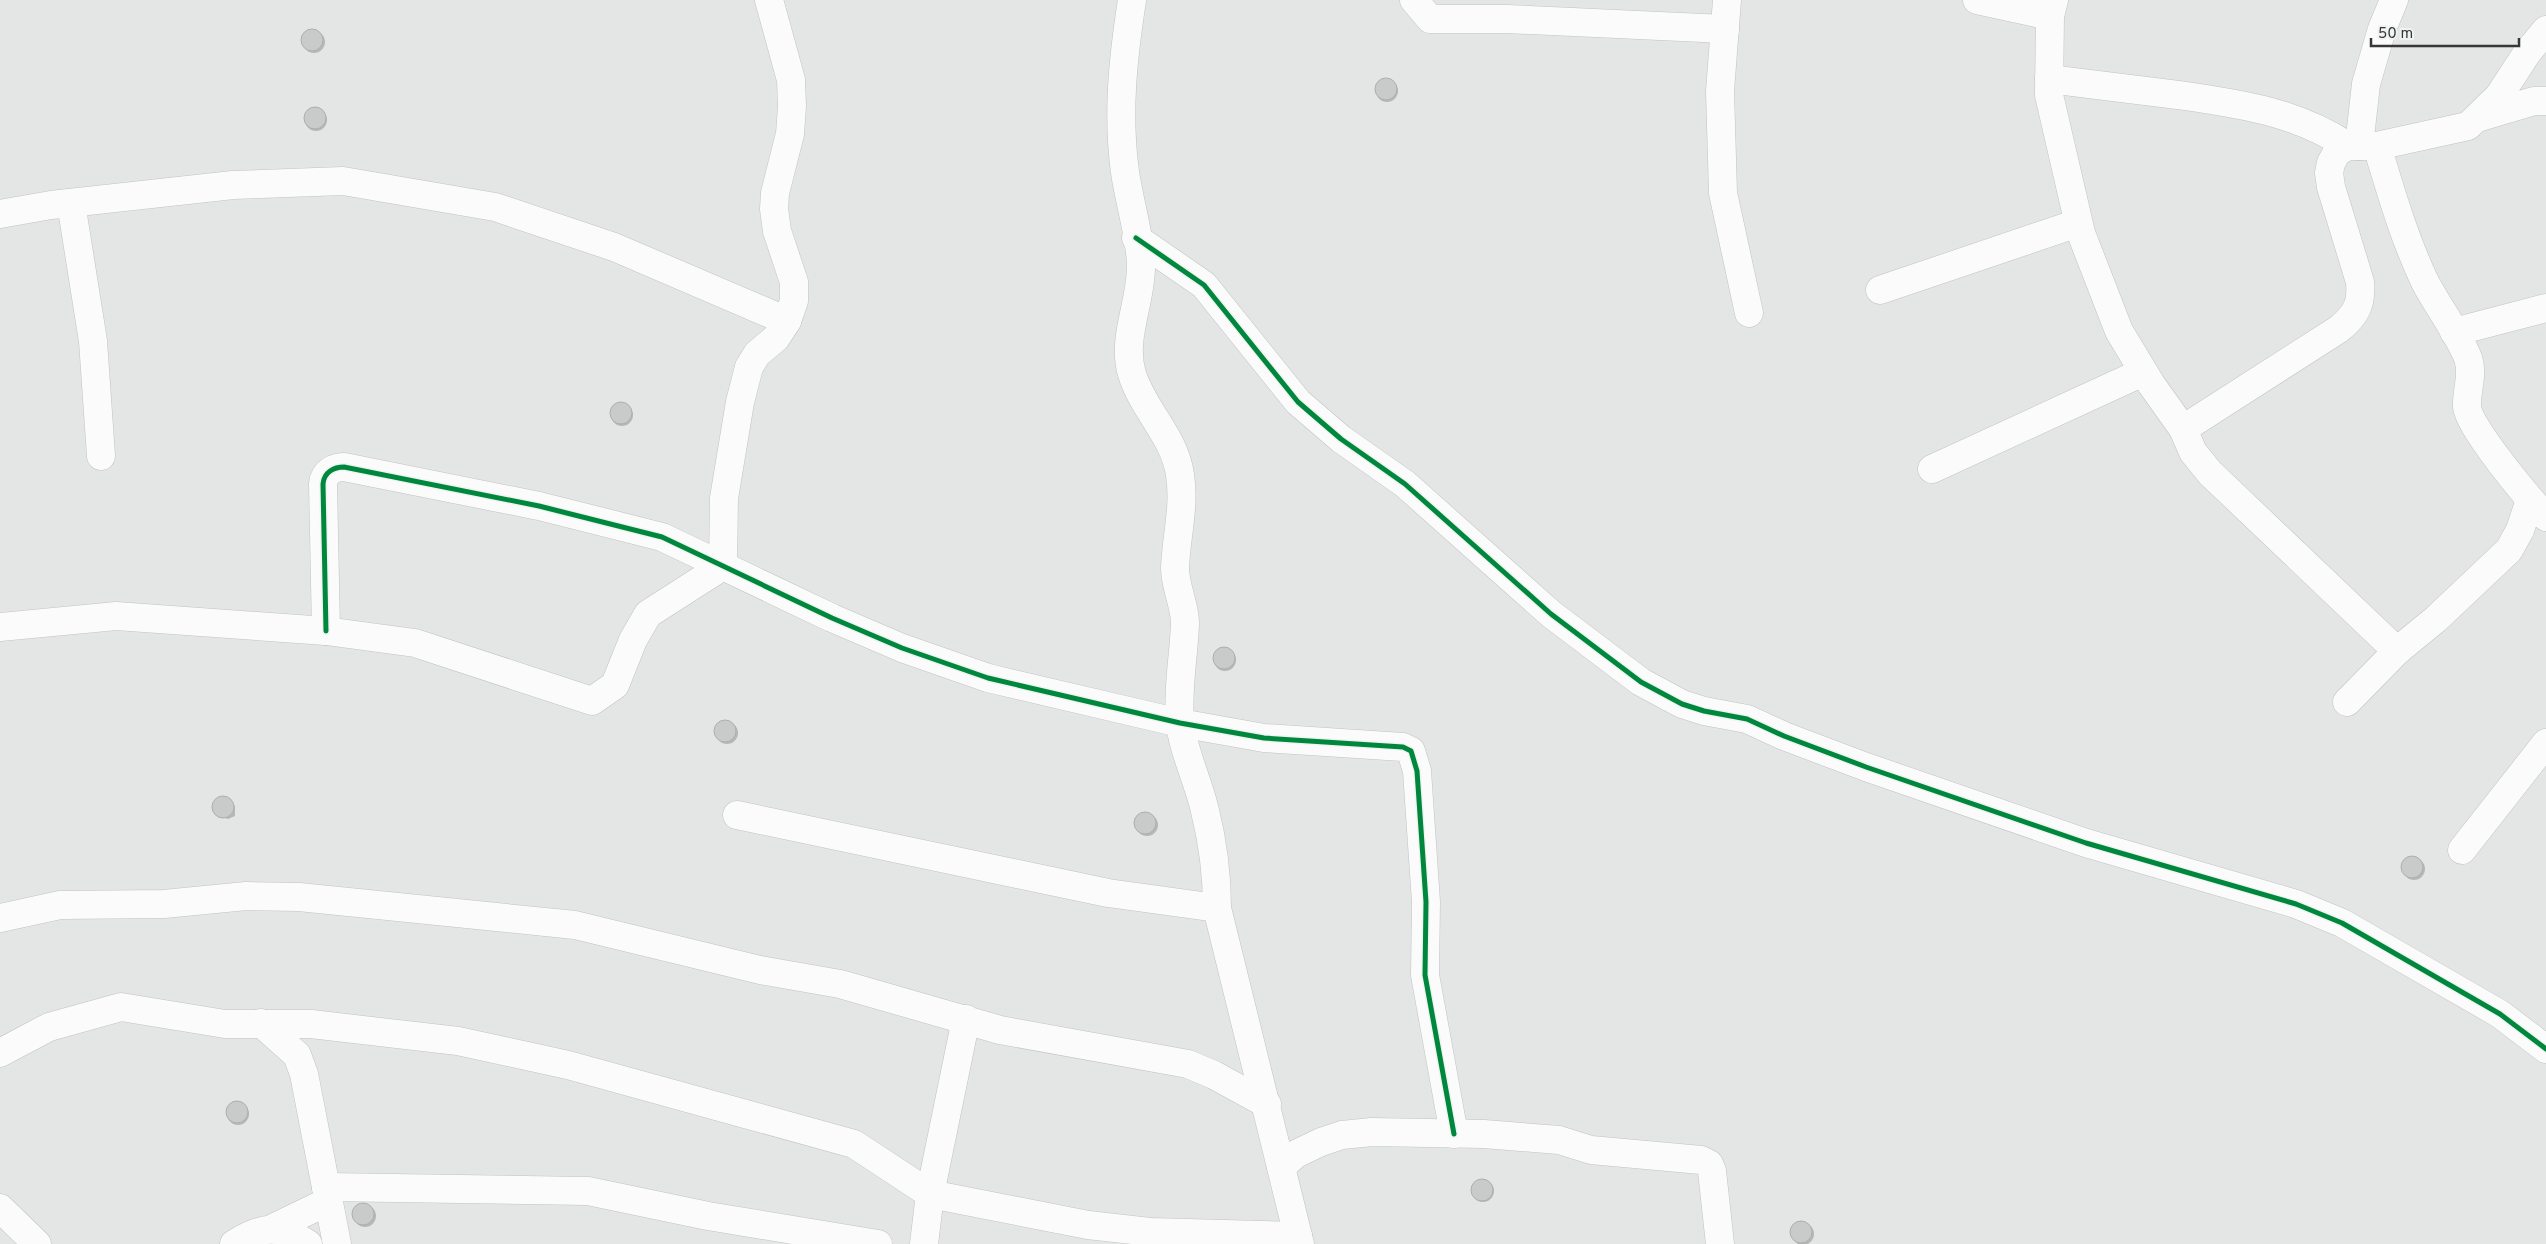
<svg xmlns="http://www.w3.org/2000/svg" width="2546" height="1244" font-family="Overpass,sans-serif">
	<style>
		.shadow { fill: #0003 }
		.building { fill: #c9cbca; stroke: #adafae }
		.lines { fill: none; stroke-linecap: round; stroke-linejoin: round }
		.minor-casing { stroke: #c1c3c2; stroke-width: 29 }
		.minor { stroke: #fbfbfb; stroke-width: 28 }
		.cycleway-casing { stroke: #f0f4f1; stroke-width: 8 }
		.cycleway { stroke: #00873e; stroke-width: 5 }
	</style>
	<rect width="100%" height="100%" fill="#e3e6e4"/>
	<g class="shadow">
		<circle cx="314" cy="42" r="11"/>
		<circle cx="1387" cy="91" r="11"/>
		<circle cx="316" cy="120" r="11"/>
		<circle cx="622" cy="415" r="11"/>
		<circle cx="1225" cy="660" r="11"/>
		<circle cx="727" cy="733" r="11"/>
		<polygon points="221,797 228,799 235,806 235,816 228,819 217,815 213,810 214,803"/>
		<circle cx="1147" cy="825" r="11"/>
		<circle cx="2414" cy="869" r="11"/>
		<circle cx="238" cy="1114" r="11"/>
		<circle cx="1483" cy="1191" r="11"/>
		<circle cx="365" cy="1216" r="11"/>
		<circle cx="1803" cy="1234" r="11"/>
	</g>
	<g class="building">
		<circle cx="312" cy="40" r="11"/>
		<circle cx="1386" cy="89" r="11"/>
		<circle cx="315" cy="118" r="11"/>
		<circle cx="621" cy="413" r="11"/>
		<circle cx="1224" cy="658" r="11"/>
		<circle cx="725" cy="731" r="11"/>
		<circle cx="223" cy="807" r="11"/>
		<circle cx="1145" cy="823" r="11"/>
		<circle cx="2412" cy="867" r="11"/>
		<circle cx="237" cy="1112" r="11"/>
		<circle cx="1482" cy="1190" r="11"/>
		<circle cx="363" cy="1214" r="11"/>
		<circle cx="1801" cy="1232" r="11"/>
	</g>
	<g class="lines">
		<defs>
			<g id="minor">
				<path d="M1132,0c-9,58 -15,113 -7,172 4,29 15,63 16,92 1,37 -20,74 -9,110 11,36 43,63 48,101 5,32 -4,62 -5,93 0,19 10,37 10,55 -1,33 -8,65 -5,98 2,28 19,62 25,90 8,32 12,64 12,97l83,336"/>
				<polyline points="1414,0 1430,19 1507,19 1725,29"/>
				<polyline points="1727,0 1720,91 1723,193 1749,313"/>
				<polyline points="1977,0 2050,16"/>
				<polyline points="2054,0 2050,16 2049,95 2081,233 2119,331 2151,384 2183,429 2193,452 2210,473 2397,651"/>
				<path d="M2049,79c46,6 91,11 137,17 60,9 109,16 162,50"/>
				<polyline points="2480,117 2534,101 2546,101"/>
				<polyline points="2359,146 2366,84 2382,29 2394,0"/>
				<path d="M2377,146c14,46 27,92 48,136 13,25 32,49 43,76 6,17 -2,32 -1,49 2,21 62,92 79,110"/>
				<polyline points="71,203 93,341 101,456"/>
				<polyline points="0,214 51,205 233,185 343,181 495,207 614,247 787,321"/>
				<polyline points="1136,238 1204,285 1298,402 1341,439 1405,484 1551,614 1641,682 1682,704 1704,711 1747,719 1784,736 1866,767 2086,843 2296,904 2342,923 2500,1014 2546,1049"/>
				<polyline points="1880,290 2078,223"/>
				<polyline points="2454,332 2546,308"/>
				<path d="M2183,429l156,-100c17,-14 23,-25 21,-47l-29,-95 -2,-14 2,-10 6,-11 11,-6h29l91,-20 31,-30 28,-43 19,-23"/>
				<polyline points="1932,469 2143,372"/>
				<polyline points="723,566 724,498 740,402 749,367 757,354 776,338 787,321 794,301 794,282 777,231 774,209 775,193 790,134 792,106 791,80 769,0"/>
				<polyline points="0,627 116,616 326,631 415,643 592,701 615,685 633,640 648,614 723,566"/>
				<path d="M326,631l-3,-147c1,-12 11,-17 21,-17l195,39 123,31 170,81 70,30 86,30 192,45 84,15 139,9 8,4 6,20 9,131 -1,73 29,159"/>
				<polyline points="2347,702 2397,651 2436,619 2509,550 2520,530 2530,500"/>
				<polyline points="737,815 1108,893 1217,908"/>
				<polyline points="2462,850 2546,743"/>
				<polyline points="0,918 60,905 164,904 246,896 299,897 575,925 760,970 840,984 1000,1030 1188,1064 1214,1075 1267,1104"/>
				<polyline points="261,1023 297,1055 304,1074 337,1244"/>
				<polyline points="0,1053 49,1027 121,1007 225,1024 311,1024 458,1041 568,1065 854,1144 930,1194 1088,1225 1150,1232 1298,1236"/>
				<polyline points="1281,1167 1296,1154 1321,1142 1342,1135 1372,1132 1484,1134 1559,1140 1591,1150 1701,1160 1709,1164 1712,1171 1720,1244"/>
				<polyline points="326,1187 588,1191 708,1216 878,1244"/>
				<polyline points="0,1208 37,1244"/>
				<polyline points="273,1228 329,1201"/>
				<path d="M234,1244c30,-19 44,-19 74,0"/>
				<polyline points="924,1244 930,1194 966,1019"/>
			</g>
		</defs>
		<use href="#minor" class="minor-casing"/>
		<use href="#minor" class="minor"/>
		<defs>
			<g id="cycleway">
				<polyline points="1136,238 1204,285 1298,402 1341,439 1405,484 1551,614 1641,682 1682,704 1704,711 1747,719 1784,736 1866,767 2086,843 2296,904 2342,923 2500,1014 2546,1049"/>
				<path d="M326,631l-3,-147c1,-12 11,-17 21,-17l195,39 123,31 170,81 70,30 86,30 192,45 84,15 139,9 8,4 6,20 9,131 -1,73 29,159"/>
			</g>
		</defs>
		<use href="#cycleway" class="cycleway-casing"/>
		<use href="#cycleway" class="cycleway"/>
	</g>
	<path d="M2371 38v8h148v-8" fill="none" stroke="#363736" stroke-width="2.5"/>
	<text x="2378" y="38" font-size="15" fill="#363736" stroke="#f0f4f1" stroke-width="4" paint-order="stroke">50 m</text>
</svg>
